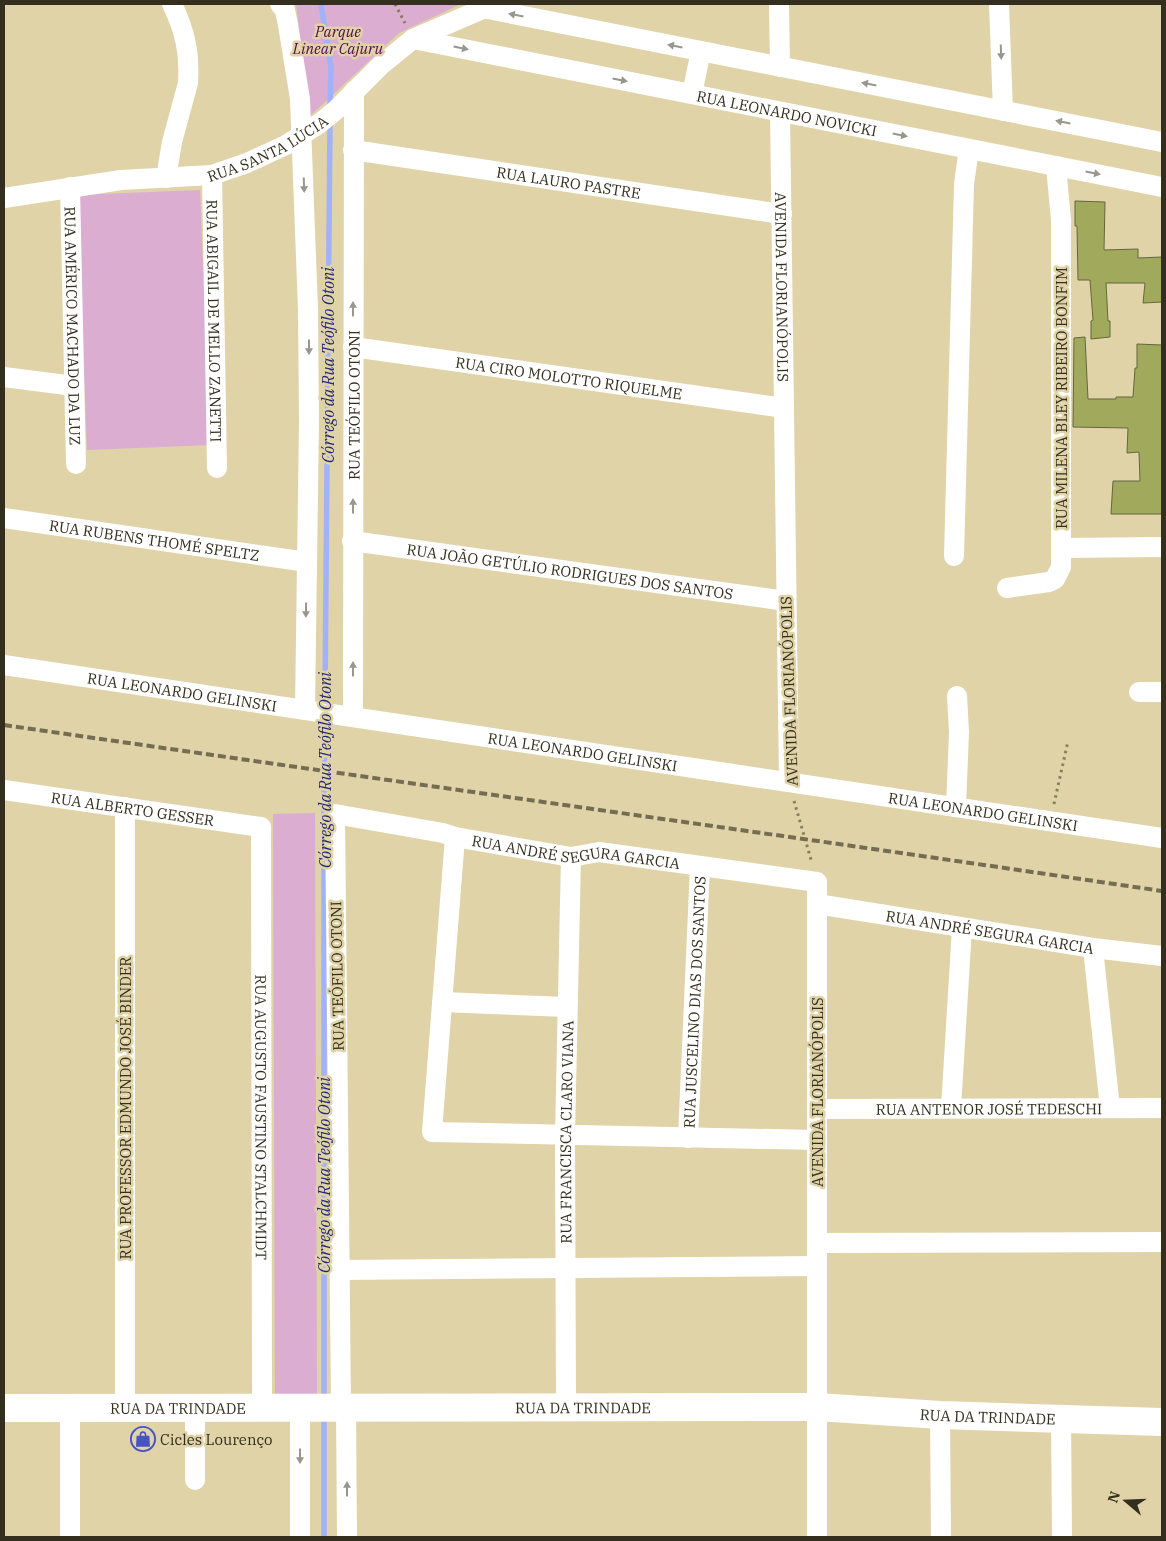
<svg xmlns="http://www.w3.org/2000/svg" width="1166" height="1541" font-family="'IBM Plex Serif',serif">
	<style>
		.green { fill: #dbadd0 }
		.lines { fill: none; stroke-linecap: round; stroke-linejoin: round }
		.stream { stroke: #a2b2f9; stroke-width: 5.5 }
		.building { fill: #a1aa5c; stroke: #63673f }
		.path { stroke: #867e60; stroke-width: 3; stroke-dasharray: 2.5 4; stroke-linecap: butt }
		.street { stroke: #fff; stroke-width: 20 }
		.secondary { stroke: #fff; stroke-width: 28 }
		.rail { stroke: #756d52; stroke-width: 4; stroke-dasharray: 8 4; stroke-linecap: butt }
		.oneway { fill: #99968e }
		.labels { text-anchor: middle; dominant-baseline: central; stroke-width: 5; stroke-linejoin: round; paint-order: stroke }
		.park-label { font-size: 15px; font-style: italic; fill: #580a4e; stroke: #dfd3a7 }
		.street-label { font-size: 15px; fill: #332e1d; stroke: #dfd3a7 }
		.poi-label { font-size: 15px; fill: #332e1d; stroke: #dfd3a7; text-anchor: start }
		.water-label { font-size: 16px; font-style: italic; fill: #212473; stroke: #dfd3a7 }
	</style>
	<rect width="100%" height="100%" fill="#dfd3a7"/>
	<g class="green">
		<polygon points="296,4 461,4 399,33 310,116"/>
		<polygon points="200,190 210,445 87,450 77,195"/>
		<polygon points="315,813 317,1394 275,1395 273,814"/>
	</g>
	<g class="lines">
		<g class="stream">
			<polyline points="321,4 331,67 330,108"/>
			<polyline points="324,1400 324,813 330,122"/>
			<polyline points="324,1414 324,1537"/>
		</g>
	</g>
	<g class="building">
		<polygon points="1075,201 1105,202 1104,250 1138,249 1138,258 1162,257 1162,302 1143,303 1145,283 1106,283 1108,321 1110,321 1110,337 1091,339 1091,321 1093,320 1090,280 1078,280 1077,226 1075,226"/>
		<polygon points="1085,337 1088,399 1116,399 1116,397 1133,397 1135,368 1137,368 1137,344 1162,345 1162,514 1111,514 1113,481 1140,481 1139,452 1127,453 1128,428 1073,427 1074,338"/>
	</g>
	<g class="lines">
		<g class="path">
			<polyline points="395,4 405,23"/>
			<polyline points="794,801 812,863"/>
			<polyline points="1054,804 1068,741"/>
		</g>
		<g class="street">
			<polyline points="280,4 285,10 288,25 300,99 308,310 309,420 305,710"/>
			<polyline points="779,4 780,67"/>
			<polyline points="999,4 1003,111"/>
			<polyline points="483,8 1162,142"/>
			<path id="s1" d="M413,39l749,148"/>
			<polyline points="692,94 701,51"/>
			<path id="s2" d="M780,112l9,670"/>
			<path id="s3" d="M353,150l429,64"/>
			<path id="s4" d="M212,175l5,293"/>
			<path d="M166,178l6,-36 16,-59c2,-30 -3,-52 -16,-79"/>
			<path id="s5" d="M70,187l6,277"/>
			<path id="s6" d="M4,198l117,-18 91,-5 35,-12 39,-18 34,-22 16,-13 45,-45 32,-26 81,-35"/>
			<path id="s7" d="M353,347l431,61"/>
			<polyline points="4,377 74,386"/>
			<path id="s8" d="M4,518l303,44"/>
			<path id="s9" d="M352,541l434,60"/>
			<polyline points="1061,548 1162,547"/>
			<polyline points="954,556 964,184 969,149"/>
			<polyline points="1007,588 1049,582 1055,579 1061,567 1061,220 1056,166"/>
			<path id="s10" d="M4,665l1158,173"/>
			<polyline points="1139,692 1162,692"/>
			<path id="s11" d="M353,717l1,-626"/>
			<path id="s12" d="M4,790l257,37 1,581"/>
			<polyline points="125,807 125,1408"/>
			<polyline points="956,807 959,732 957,696"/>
			<polyline points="455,837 432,1132 817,1140"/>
			<path id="s13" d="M817,904l276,44 69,8"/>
			<polyline points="1093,948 1110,1108"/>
			<polyline points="442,1002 567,1007"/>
			<polyline points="951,1108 962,928"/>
			<path id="s14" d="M817,1109l345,-1"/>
			<path id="s15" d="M688,1138l12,-272"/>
			<polyline points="817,1243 1162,1242"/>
			<polyline points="340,1270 817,1266"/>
			<path id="s16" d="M566,1407l-1,-272 6,-278"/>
			<path id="s17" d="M341,1408l-6,-594 108,19 12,4 116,20 28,-5 218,30v655"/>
			<polyline points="346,1408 347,1537"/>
			<polyline points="940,1415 941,1537"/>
			<polyline points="1061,1419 1062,1537"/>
			<polyline points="195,1480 195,1408"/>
			<polyline points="70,1537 70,1408"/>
			<polyline points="300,1537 300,1408"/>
		</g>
		<path class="secondary" id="s18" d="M4,1408l813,-1 123,8 222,7"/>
		<path class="rail" d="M4,725c386,56 772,109 1158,166"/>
	</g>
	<defs><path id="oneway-solid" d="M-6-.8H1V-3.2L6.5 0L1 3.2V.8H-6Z" transform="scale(1.25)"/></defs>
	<g class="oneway">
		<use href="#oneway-solid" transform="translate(516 15) rotate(-169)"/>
		<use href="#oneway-solid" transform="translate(675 46) rotate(-169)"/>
		<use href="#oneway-solid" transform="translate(461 48) rotate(11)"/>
		<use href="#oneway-solid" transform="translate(1001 52) rotate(88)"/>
		<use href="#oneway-solid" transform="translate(620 80) rotate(11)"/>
		<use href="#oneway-solid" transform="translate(869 84) rotate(-169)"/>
		<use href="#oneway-solid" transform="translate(1063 122) rotate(-169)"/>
		<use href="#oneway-solid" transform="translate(900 135) rotate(11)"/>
		<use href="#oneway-solid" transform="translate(1093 173) rotate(11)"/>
		<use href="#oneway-solid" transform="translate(304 185) rotate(88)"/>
		<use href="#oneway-solid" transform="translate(353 309) rotate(-90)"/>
		<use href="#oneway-solid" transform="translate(309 347) rotate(90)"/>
		<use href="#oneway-solid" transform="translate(353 506) rotate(-90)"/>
		<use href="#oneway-solid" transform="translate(306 610) rotate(91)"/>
		<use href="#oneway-solid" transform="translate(353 669) rotate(-90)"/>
		<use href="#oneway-solid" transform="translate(300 1456) rotate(90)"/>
		<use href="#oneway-solid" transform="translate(347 1489) rotate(-90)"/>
	</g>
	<defs>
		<symbol id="shop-ring" viewBox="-11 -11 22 22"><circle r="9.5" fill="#dfd3a7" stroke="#4852c7" stroke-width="1.5"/><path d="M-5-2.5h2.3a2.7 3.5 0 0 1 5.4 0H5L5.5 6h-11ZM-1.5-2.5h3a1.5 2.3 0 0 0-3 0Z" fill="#4852c7"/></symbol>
	</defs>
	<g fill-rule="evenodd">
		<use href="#shop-ring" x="129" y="1425" width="28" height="28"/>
	</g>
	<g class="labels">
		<g class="park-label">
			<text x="338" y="31">Parque<tspan x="338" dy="17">Linear Cajuru</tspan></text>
		</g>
		<g class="street-label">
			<text stroke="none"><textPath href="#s1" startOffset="381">RUA LEONARDO NOVICKI</textPath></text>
			<text stroke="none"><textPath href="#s6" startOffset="271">RUA SANTA LÚCIA</textPath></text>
			<text stroke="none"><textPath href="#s3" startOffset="218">RUA LAURO PASTRE</textPath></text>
			<text stroke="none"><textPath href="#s2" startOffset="175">AVENIDA FLORIANÓPOLIS</textPath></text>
			<text stroke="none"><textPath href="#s4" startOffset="146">RUA ABIGAIL DE MELLO ZANETTI</textPath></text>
			<text stroke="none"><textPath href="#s5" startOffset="139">RUA AMÉRICO MACHADO DA LUZ</textPath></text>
			<text stroke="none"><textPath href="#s7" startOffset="218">RUA CIRO MOLOTTO RIQUELME</textPath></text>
			<text transform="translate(1061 398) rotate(-90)">RUA MILENA BLEY RIBEIRO BONFIM</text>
			<text stroke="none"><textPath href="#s11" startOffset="312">RUA TEÓFILO OTONI</textPath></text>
			<text stroke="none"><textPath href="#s8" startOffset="152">RUA RUBENS THOMÉ SPELTZ</textPath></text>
			<text stroke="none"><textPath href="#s9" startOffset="220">RUA JOÃO GETÚLIO RODRIGUES DOS SANTOS</textPath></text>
			<text transform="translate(789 691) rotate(-92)">AVENIDA FLORIANÓPOLIS</text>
			<text stroke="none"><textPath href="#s10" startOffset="180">RUA LEONARDO GELINSKI</textPath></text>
			<text stroke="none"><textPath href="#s10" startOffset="585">RUA LEONARDO GELINSKI</textPath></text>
			<text stroke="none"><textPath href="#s12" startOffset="130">RUA ALBERTO GESSER</textPath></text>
			<text stroke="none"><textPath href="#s10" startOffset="990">RUA LEONARDO GELINSKI</textPath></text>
			<text stroke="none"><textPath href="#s17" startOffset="839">RUA ANDRÉ SEGURA GARCIA</textPath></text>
			<text stroke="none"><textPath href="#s13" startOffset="175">RUA ANDRÉ SEGURA GARCIA</textPath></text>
			<text transform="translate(337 976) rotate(-91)">RUA TEÓFILO OTONI</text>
			<text stroke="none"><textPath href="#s15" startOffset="136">RUA JUSCELINO DIAS DOS SANTOS</textPath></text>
			<text transform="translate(817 1092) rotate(-90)">AVENIDA FLORIANÓPOLIS</text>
			<text transform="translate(125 1108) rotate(-90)">RUA PROFESSOR EDMUNDO JOSÉ BINDER</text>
			<text stroke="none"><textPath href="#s14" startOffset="172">RUA ANTENOR JOSÉ TEDESCHI</textPath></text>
			<text stroke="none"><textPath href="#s12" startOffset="550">RUA AUGUSTO FAUSTINO STALCHMIDT</textPath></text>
			<text stroke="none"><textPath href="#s16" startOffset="275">RUA FRANCISCA CLARO VIANA</textPath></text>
			<text stroke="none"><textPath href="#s18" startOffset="579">RUA DA TRINDADE</textPath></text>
			<text stroke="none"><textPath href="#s18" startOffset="174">RUA DA TRINDADE</textPath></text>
			<text stroke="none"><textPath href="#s18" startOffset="984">RUA DA TRINDADE</textPath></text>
		</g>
		<g class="poi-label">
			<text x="160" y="1439">Cicles Lourenço</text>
		</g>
		<g class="water-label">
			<text transform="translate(328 365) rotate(-90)">Córrego da Rua Teófilo Otoni</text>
			<text transform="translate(325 770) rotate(-90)">Córrego da Rua Teófilo Otoni</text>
			<text transform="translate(324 1175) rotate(-90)">Córrego da Rua Teófilo Otoni</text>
		</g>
	</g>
	<rect width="1166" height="1541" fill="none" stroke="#332e1d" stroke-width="10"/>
	<g transform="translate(1126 1501) rotate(289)" stroke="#dfd3a7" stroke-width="4" paint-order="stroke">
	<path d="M0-4L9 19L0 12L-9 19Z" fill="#332e1d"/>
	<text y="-8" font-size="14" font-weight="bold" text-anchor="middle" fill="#332e1d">N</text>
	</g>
</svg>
